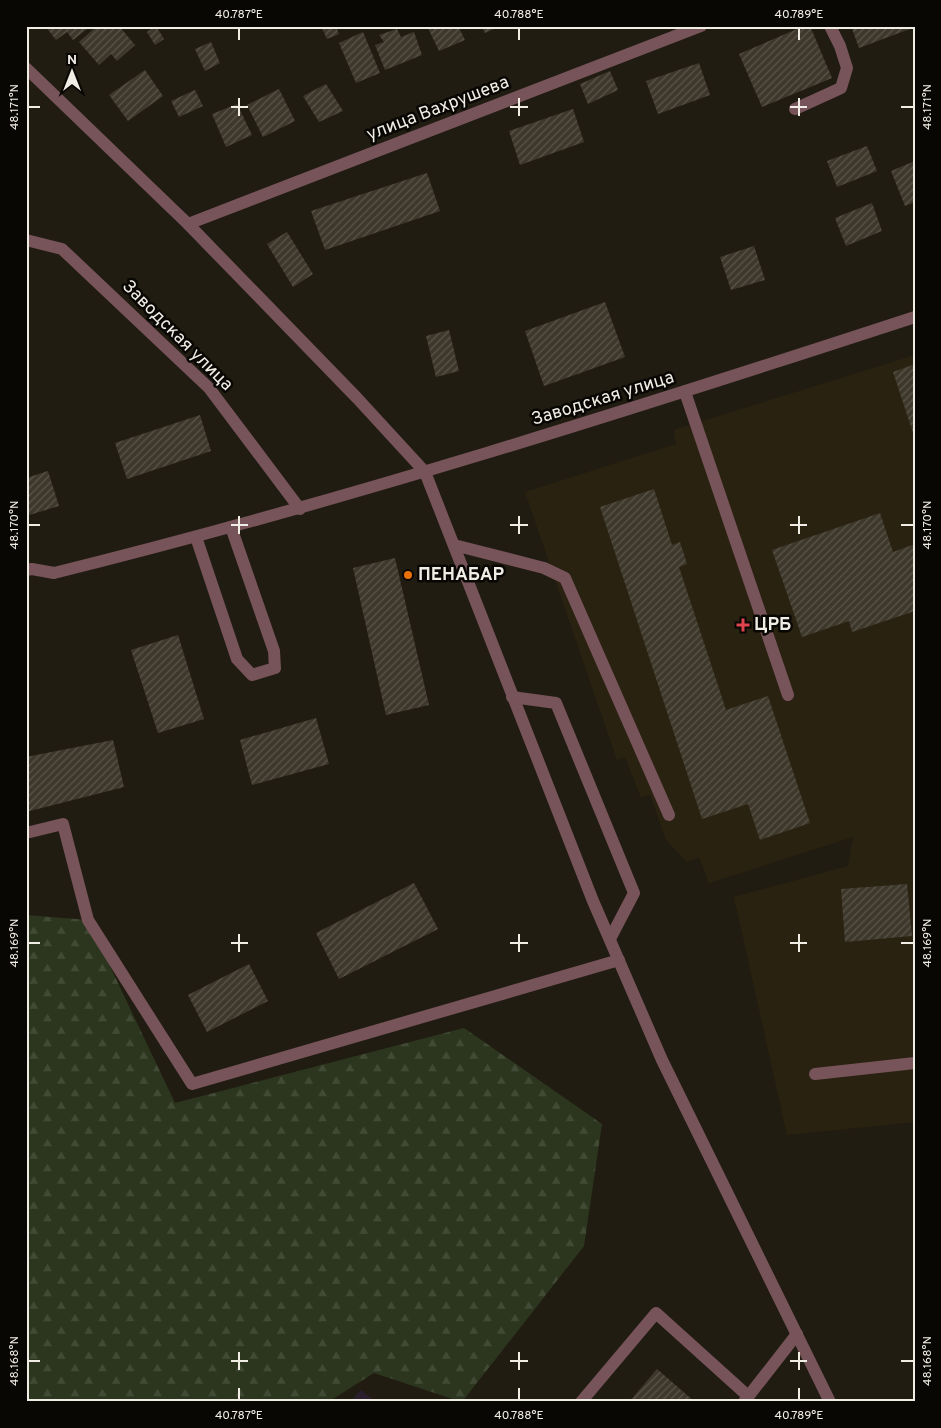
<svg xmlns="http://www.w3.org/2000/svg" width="941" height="1428" font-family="Overpass,sans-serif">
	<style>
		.built { fill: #2a2210 }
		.education { fill: #2b1f2d }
		.forest { fill: url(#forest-firs) }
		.building { fill: url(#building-hatch) }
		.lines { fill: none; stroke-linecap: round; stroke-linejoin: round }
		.minor { stroke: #77535a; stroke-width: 12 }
		.ticks { fill: none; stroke: #f0ede5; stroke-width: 2 }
		.food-dot { fill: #e8710a; stroke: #090704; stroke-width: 2 }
		.health-dot { fill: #e0444e; stroke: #090704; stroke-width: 2 }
		.labels { text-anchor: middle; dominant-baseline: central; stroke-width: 5; stroke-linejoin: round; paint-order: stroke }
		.street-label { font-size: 18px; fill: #f0ede5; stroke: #090704 }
		.poi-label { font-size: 18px; font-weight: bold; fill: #f0ede5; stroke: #090704; text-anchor: start }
		.neatline { fill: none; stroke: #f0ede5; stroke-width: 2 }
		.ticks-label { font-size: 12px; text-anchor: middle; fill: #f0ede5 }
	</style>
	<defs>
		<pattern id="forest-firs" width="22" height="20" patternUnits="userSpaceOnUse" patternTransform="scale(1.25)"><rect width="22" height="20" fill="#2c361f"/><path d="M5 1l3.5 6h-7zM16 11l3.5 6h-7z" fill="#414a35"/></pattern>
		<pattern id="building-hatch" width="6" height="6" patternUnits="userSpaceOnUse" patternTransform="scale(1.25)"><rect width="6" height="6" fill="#3e382c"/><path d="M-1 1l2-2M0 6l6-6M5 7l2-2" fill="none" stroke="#5a554a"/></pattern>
	</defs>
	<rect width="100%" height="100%" fill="#211c11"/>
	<polygon class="built" points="915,355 915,1122 787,1135 734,897 848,866 853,837 709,883 699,857 687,862 666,840 650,794 641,798 625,757 617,760 525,492 676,444 674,430"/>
	<polygon class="education" points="361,1390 376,1402 350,1402"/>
	<polygon class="forest" points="26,915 88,920 175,1103 464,1028 602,1124 584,1246 462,1402 374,1373 328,1402 26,1402"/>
	<g class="building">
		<polygon points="45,26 91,26 73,40 67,32 56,40"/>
		<polygon points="97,26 119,26 135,45 117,61 111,54 99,65 79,42"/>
		<polygon points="156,26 164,39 155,45 147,32"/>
		<polygon points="321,26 336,26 339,34 327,39"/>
		<polygon points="427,26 458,26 465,40 439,51"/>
		<polygon points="481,26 500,26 485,33"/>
		<polygon points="804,26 810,26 832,78 762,107 739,54"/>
		<polygon points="851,26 915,26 915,27 859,48"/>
		<polygon points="397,29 401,37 414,32 422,55 385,70 375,45 384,42 379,35"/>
		<polygon points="363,32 380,73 356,83 339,43"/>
		<polygon points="211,42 220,63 205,71 195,49"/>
		<polygon points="699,63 710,95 658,114 646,81"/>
		<polygon points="145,70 163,96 128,121 109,95"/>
		<polygon points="610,71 618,90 588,104 580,84"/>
		<polygon points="326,84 343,111 319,122 303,96"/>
		<polygon points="279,89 295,121 263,137 247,105"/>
		<polygon points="195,90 203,106 179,117 171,101"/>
		<polygon points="237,104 252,135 226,147 212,114"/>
		<polygon points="573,109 584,142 520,165 509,131"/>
		<polygon points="867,146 877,171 837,187 827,161"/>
		<polygon points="915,161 915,202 905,206 891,171"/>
		<polygon points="427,173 440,211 325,250 311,211"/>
		<polygon points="872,203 882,231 846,246 835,218"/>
		<polygon points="287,232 313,274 293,287 267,244"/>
		<polygon points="754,246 765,280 731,290 720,257"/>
		<polygon points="605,302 625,357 544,386 525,331"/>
		<polygon points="449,330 459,371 436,377 426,336"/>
		<polygon points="915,364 915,436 914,436 893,372"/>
		<polygon points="200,415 211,451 127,479 115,443"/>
		<polygon points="48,471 59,506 26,516 26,478"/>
		<polygon points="654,489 672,545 680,542 687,564 679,567 726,710 768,696 810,823 760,840 748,804 702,819 600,507"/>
		<polygon points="880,513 893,552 915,544 915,611 852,632 849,621 802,637 772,550"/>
		<polygon points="395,558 429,705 386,715 353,568"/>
		<polygon points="178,635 204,719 158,733 131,650"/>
		<polygon points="316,718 329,764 252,785 240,740"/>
		<polygon points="113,740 124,787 26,812 26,757"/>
		<polygon points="414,883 438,929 339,979 316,933"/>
		<polygon points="907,884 912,936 845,942 841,889"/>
		<polygon points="249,964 268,1001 207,1032 188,995"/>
		<polygon points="657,1369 695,1402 629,1402"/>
	</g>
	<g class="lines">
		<g class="minor">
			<polyline points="26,68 188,224 357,398 425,472 593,901 662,1060 830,1402"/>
			<polyline points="795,109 841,88 847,68 840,46 830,26"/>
			<polyline points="188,224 701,26"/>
			<polyline points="26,240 62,249 209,388 300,509"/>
			<polyline points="685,392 788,695"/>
			<polyline points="196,537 237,659 252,675 275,668 274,651 231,527"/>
			<polyline points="454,545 544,568 565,578 669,815"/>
			<path d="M26,570l6,-1 22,4c291,-72 576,-163 861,-256"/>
			<polyline points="512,697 556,703 634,893 610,939"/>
			<polyline points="26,833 63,824 88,920 192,1084 619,960"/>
			<polyline points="815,1074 915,1063"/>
			<polyline points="581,1402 656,1313 748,1396"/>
			<polyline points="744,1402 797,1334"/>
		</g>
	</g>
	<path class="ticks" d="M239,28v12M519,28v12M799,28v12M239,98v18M519,98v18M799,98v18M28,107h12M231,107h17M510,107h18M790,107h17M901,107h13M239,516v18M519,516v18M799,516v18M28,525h12M231,525h17M510,525h18M790,525h17M901,525h13M239,934v18M519,934v18M799,934v18M28,943h12M231,943h17M510,943h18M790,943h17M901,943h13M239,1352v18M519,1352v18M799,1352v18M28,1361h12M231,1361h17M510,1361h18M790,1361h17M901,1361h13M239,1388v12M519,1388v12M799,1388v12"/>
	<circle class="food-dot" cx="408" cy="575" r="5"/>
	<path class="health-dot" d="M740.5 617.5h5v5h5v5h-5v5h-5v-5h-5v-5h5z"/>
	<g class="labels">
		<g class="street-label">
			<text transform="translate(438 109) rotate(-21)">улица Вахрушева</text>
			<text transform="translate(177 336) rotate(45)">Заводская улица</text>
			<text transform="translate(603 399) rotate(-17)">Заводская улица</text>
		</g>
		<g class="poi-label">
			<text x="418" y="575">ПЕНАБАР</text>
			<text x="754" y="625">ЦРБ</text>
		</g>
	</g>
	<rect width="941" height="1428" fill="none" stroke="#090704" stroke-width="55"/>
	<g transform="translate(72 72)" stroke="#090704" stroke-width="4" paint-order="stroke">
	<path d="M0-4L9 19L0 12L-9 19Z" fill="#f0ede5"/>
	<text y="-8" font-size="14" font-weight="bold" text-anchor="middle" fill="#f0ede5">N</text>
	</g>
	<rect x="28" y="28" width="886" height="1372" class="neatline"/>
	<g class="ticks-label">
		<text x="239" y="18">40.787°E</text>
		<text x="519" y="18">40.788°E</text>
		<text x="799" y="18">40.789°E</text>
		<text transform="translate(14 107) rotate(-90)" y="4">48.171°N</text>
		<text transform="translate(927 107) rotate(-90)" y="4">48.171°N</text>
		<text transform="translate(14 525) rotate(-90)" y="4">48.170°N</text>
		<text transform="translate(927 525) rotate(-90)" y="4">48.170°N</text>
		<text transform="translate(14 943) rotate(-90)" y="4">48.169°N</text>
		<text transform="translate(927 943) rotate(-90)" y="4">48.169°N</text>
		<text transform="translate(14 1361) rotate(-90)" y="4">48.168°N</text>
		<text transform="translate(927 1361) rotate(-90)" y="4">48.168°N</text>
		<text x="239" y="1419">40.787°E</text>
		<text x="519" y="1419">40.788°E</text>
		<text x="799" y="1419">40.789°E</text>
	</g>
</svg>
